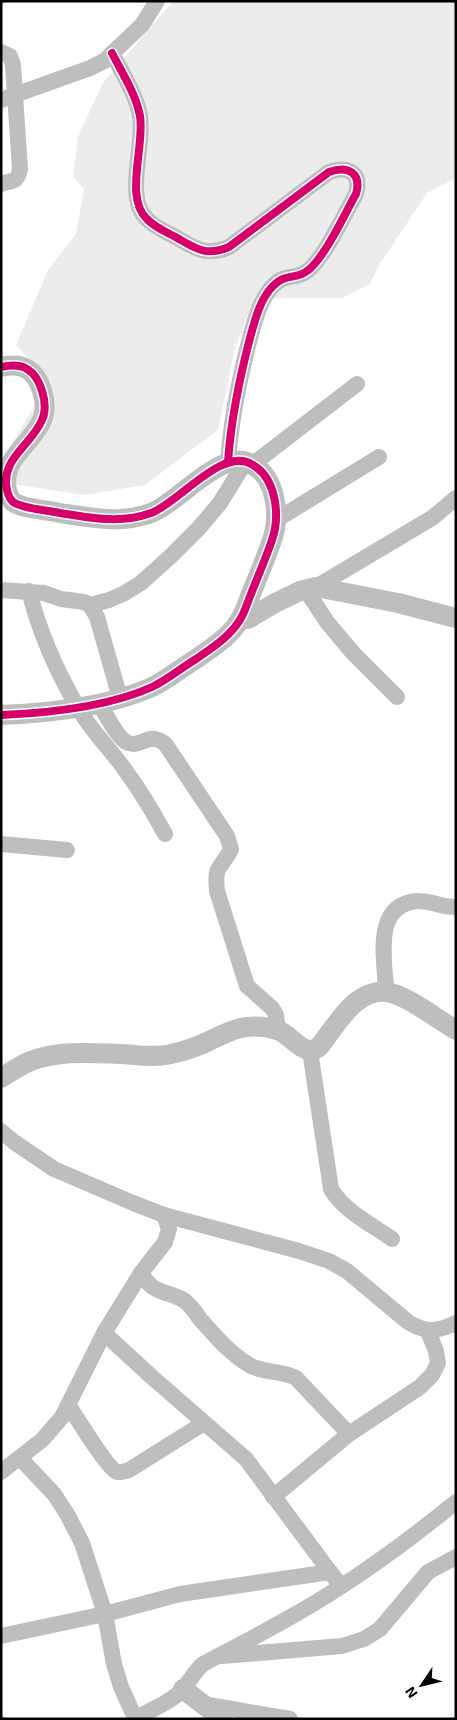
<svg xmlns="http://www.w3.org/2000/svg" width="457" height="1720" font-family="'Exo 2',sans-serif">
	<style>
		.green { fill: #ececec }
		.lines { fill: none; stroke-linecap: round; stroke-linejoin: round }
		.minor { stroke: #bebebe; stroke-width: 16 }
		.tertiary { stroke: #bebebe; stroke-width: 20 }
		.cycleway-casing { stroke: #fff; stroke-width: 11 }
		.cycleway { stroke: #d6006c; stroke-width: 8 }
	</style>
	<rect width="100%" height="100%" fill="#fff"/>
	<path class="green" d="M173,1h283v177l-29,15 -49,74 -8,17 -28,14h-71l-20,9 -16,41 -17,82 -73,55 -61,10 -71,-11 -11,-21c10,-23 26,-44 38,-67l-11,-37 -13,-14 32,-75 28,-36 8,-45 -11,-12 5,-41 25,-53z"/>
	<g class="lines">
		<g class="minor">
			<path d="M1,52l9,4 3,9 7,104c-3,15 -8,11 -19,15"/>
			<path d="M112,53c10,20 24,41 28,63 5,29 -16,82 7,103 8,9 22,14 32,20 19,11 28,17 50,8l100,-75c19,-7 33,1 27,22 -11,19 -34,70 -52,79 -11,6 -20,1 -31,13 -13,13 -18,34 -23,52 -11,42 -19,81 -22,124"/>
			<polyline points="1,100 90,68 104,61 142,25 157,1"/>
			<polyline points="253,464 357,384"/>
			<polyline points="276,520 379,457"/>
			<polyline points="316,587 432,518 456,498"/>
			<polyline points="1,590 44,593 61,599 84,602 90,605 97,617 120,698"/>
			<polyline points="306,590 327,622 353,653 397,697"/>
			<path d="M29,591c10,40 27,79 48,115 13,24 33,42 48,64 15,20 28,42 40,64"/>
			<polyline points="90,605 109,600 123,594 141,583 172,555 198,529 220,503 246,461"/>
			<path d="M99,703c6,10 18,34 27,39 15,8 23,-13 40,3l61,91 4,13c-10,21 -17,14 -14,42l30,95 25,22 4,7 2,15"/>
			<polyline points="1,844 67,850"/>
			<path d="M386,991c-1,-31 -14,-86 31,-90 13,-1 26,7 39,6"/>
			<path d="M310,1051l21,138c14,23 40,35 61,50"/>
			<path d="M1,1131l13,11 40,27 79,34 31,12 135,36 30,10 18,10 61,51c18,11 29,10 48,1"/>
			<path d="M141,1273c4,6 8,13 15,16 10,5 20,6 29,12 6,5 11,12 15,18 15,17 31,36 51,47 15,7 32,5 45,12l53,56"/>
			<polyline points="104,1333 153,1378 246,1459 330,1572"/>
			<path d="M69,1406c8,12 38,62 48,66 4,1 8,-1 12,-2l75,-47"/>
			<polyline points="20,1458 54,1494 67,1514 82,1543 105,1614 114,1664 121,1687 135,1718"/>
			<polyline points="1,1472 42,1440 62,1417 104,1333 141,1273 165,1242 169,1229 164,1215"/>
			<polyline points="273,1497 349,1434 420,1387 432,1375 438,1363 436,1351 428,1331"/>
			<polyline points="1,1636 105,1614 180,1594 330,1572 341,1586"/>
			<polyline points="223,1656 342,1646 364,1639 380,1629 428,1572 456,1557"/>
			<polyline points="203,1704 290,1719"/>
			<path d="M134,1719c16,-9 36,-16 49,-30 7,-8 10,-16 20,-25 28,-15 56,-29 84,-45 60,-33 116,-74 169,-117"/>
		</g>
		<g class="tertiary">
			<path d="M1,367c9,-2 18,-3 26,2 14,8 22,36 15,51 -11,26 -42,39 -35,70 1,5 3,9 6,12 10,7 35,8 47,11 31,5 61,11 91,0 28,-10 72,-68 102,-48 24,14 27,52 19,75 -6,18 -14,36 -21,54 -3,7 -6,17 -10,24 -10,18 -28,29 -45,41 -15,9 -29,21 -44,28 -44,20 -103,26 -151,28"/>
			<polyline points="241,618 248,619 275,603 300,591 316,587 398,603 456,618"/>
			<path d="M1,1078c10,-6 19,-13 30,-17 28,-11 61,-8 91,-7 16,1 33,4 49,0 14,-3 28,-8 40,-14 11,-5 23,-12 36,-13 9,-1 21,0 30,3 15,4 25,28 42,17 11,-14 24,-35 37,-45 8,-6 19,-11 29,-10 19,1 53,28 71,38"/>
			<polyline points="183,1689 222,1719"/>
		</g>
		<defs>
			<g id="cycleway">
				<path d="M112,53c10,20 24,41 28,63 5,29 -16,82 7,103 8,9 22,14 32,20 19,11 28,17 50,8l100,-75c19,-7 33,1 27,22 -11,19 -34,70 -52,79 -11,6 -20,1 -31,13 -13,13 -18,34 -23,52 -11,42 -19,81 -22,124"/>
				<path d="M1,367c9,-2 18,-3 26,2 14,8 22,36 15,51 -11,26 -42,39 -35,70 1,5 3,9 6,12 10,7 35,8 47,11 31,5 61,11 91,0 28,-10 72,-68 102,-48 24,14 27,52 19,75 -6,18 -14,36 -21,54 -3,7 -6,17 -10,24 -10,18 -28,29 -45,41 -15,9 -29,21 -44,28 -44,20 -103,26 -151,28"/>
			</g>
		</defs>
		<use href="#cycleway" class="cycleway-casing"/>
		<use href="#cycleway" class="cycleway"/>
	</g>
	<rect width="457" height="1720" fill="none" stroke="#000000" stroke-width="5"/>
	<g transform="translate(422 1685) rotate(235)" stroke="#ffffff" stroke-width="4" paint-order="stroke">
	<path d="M0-4L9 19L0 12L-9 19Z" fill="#000000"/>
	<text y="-8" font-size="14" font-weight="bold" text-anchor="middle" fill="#000000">N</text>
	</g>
</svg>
